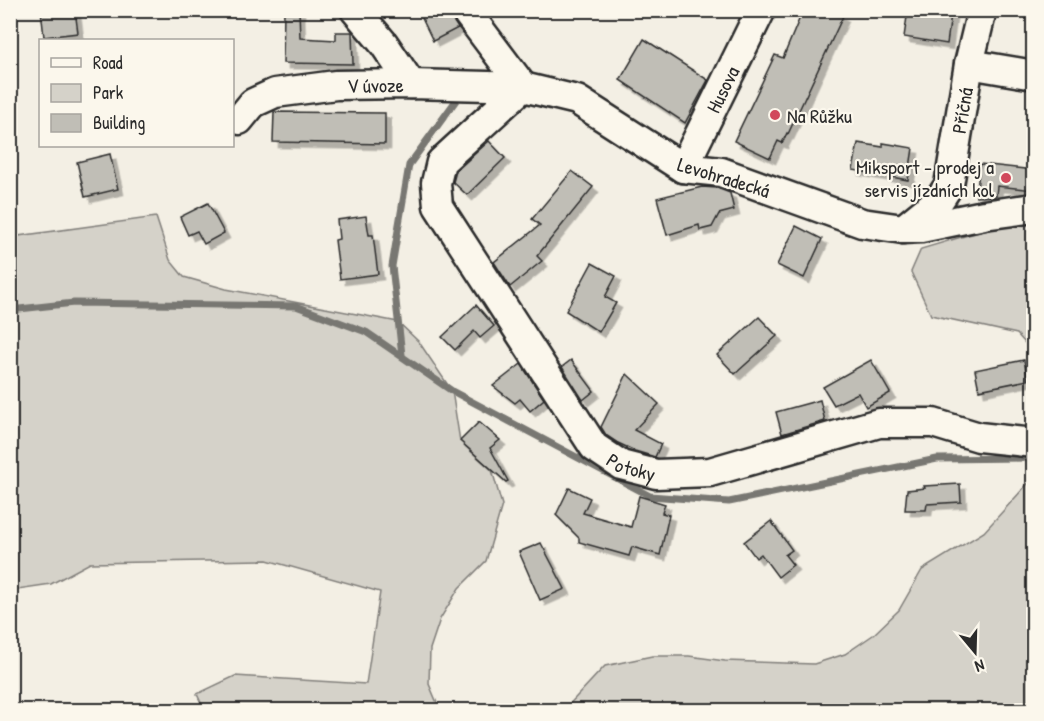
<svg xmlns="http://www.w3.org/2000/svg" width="1044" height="721" font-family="'Patrick Hand',sans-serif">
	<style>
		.green { fill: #d5d2c9; stroke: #807e7a; stroke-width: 1.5 }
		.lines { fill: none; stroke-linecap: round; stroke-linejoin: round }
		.stream { stroke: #787772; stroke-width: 7 }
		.building { fill: #c0beb6; stroke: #2b2b2b; stroke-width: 1.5; filter: url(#shadow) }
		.minor-casing { stroke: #2b2b2b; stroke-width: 33 }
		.minor { stroke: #fbf7ec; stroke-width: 28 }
		.poi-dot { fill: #d1495b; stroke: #fbf7ec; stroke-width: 2 }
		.labels { text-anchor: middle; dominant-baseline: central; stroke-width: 4.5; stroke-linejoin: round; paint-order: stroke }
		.street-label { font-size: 20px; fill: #2b2b2b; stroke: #fbf7ec }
		.poi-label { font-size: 20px; fill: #2b2b2b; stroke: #fbf7ec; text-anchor: start }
	</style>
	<defs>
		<filter id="shadow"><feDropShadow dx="5.5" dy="5.5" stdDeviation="0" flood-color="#0004"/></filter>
	</defs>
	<rect width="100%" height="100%" fill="#f3efe4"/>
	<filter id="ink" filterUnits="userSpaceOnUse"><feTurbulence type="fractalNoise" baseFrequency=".0167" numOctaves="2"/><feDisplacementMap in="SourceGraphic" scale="12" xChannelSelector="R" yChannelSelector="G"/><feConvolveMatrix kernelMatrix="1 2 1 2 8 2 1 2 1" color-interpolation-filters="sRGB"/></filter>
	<g filter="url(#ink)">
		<g class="green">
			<polygon points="156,217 170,260 184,277 226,289 398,322 419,342 452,391 460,441 492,470 502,505 486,561 459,588 440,619 430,649 429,684 440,710 212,710 202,705 197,694 235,676 366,684 380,592 267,560 90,563 51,584 11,590 11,237"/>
			<polygon points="1033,219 1033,352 1017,334 931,315 911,272 921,249 968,235"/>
			<polygon points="1033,478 1033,710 564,710 605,666 652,656 689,656 725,661 814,664 845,654 873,635 899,610 922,570 984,532"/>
		</g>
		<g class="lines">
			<g class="stream">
				<polyline points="10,310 74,303 296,306 366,332 452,391 650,496 729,502 937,459 1034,458"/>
				<polyline points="402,355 392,266 409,165 457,99"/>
			</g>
		</g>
		<g class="building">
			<polygon points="41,10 75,10 78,33 44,37"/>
			<polygon points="284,10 299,10 300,38 336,40 336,32 352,32 353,64 283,63"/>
			<polygon points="418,10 449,10 452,19 458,28 433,41"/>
			<polygon points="803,10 831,10 843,16 788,134 787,133 782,143 778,141 770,158 734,141 775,55 783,58"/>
			<polygon points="908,10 931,10 951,14 947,44 904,37"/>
			<polygon points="644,39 708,80 685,123 620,80"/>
			<polygon points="274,112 385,113 385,144 273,142"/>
			<polygon points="489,141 505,158 467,195 453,182 456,171"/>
			<polygon points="858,143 883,147 883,143 913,148 908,180 853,170"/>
			<polygon points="110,154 118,189 85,197 77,162"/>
			<polygon points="980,164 1034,170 1034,190 997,186 996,196 976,197"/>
			<polygon points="572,171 593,187 537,256 542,261 510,287 494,262 540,225 532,219"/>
			<polygon points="702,187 717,188 730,193 734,210 719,214 712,227 700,230 699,225 667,235 657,198"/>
			<polygon points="208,203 224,233 204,244 197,231 188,235 180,217"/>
			<polygon points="366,216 369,235 373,235 378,274 340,279 335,240 339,239 337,220"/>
			<polygon points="796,226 822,239 804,278 777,265"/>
			<polygon points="592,263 616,276 605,297 616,303 599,332 566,311"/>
			<polygon points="476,305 494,326 480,338 474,331 455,350 442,337"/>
			<polygon points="759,317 777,336 735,374 717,355"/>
			<polygon points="571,360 594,391 583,400 562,367"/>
			<polygon points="871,360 890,393 866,407 858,393 834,405 823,387"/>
			<polygon points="1024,360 1028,380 979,390 975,370"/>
			<polygon points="521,364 544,399 530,411 520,399 515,403 493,386"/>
			<polygon points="627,374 659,404 634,430 661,444 655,457 635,451 618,443 606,435 601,427"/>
			<polygon points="820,400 825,421 782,434 776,412"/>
			<polygon points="479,422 500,440 490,448 508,481 506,482 460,441"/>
			<polygon points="960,484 961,502 927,504 926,510 905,510 907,490 925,488 924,486"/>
			<polygon points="569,488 590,498 583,513 631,527 639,496 665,504 662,513 669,515 660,555 632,547 629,556 579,542 579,538 556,515"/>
			<polygon points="771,521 792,550 785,555 793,565 778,577 761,554 756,558 744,542"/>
			<polygon points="541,543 565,589 540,600 519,552"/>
		</g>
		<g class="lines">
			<defs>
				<g id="minor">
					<polyline points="355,10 384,44 411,84"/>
					<polyline points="465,10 523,87"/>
					<polyline points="969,64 1034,75"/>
					<path id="s1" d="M523,87l-82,75 -5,21 2,23 156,241 27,18 35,9 54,-2 169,-49h54l46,14 55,6"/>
					<path id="s2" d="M239,120l14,-17 22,-10 61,-8 75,-1 112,3 54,13 106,68 38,4 141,51 41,6 18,-1 63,-13 50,-7"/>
					<path id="s3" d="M683,168l78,-158"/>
					<path id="s4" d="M903,229l37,-30 9,-14 20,-121 13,-54"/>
				</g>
			</defs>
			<use href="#minor" class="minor-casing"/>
			<use href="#minor" class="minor"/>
		</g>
	</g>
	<g class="poi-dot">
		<circle cx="775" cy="115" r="6"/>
		<circle cx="1006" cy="178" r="6"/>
	</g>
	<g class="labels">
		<g class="street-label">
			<text stroke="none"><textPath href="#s2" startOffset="147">V úvoze</textPath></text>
			<text stroke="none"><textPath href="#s3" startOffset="88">Husova</textPath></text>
			<text stroke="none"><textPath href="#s4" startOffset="140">Příčná</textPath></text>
			<text transform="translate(724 177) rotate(17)">Levohradecká</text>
			<text stroke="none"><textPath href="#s1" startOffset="486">Potoky</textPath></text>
		</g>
		<g class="poi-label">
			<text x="787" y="115">Na Růžku</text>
			<text x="994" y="166" text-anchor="end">Miksport - prodej a<tspan x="994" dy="23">servis jízdních kol</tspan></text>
		</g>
	</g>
	<rect width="1044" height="721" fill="none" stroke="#fbf7ec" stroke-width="36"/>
	<rect x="18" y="18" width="1008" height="685" fill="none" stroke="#2b2b2b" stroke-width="2" filter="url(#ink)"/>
	<rect x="39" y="39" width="195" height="108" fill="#fbf7ec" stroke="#a8a59f" stroke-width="1.5"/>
	<rect x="51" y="58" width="30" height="9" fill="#fbf7ec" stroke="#a8a59f" stroke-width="1.5"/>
	<text x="93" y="69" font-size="18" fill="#2b2b2b">Road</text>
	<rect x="51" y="84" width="30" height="18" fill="#d5d2c9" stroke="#a8a59f" stroke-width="1.5"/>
	<text x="93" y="99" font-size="18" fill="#2b2b2b">Park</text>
	<rect x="51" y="114" width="30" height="18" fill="#c0beb6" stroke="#a8a59f" stroke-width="1.5"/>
	<text x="93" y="129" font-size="18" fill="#2b2b2b">Building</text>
	<g transform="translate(975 652) rotate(161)" stroke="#fbf7ec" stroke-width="4.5" paint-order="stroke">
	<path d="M0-4.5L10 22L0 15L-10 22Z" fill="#2b2b2b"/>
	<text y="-9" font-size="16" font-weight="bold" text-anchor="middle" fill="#2b2b2b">N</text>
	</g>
</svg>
